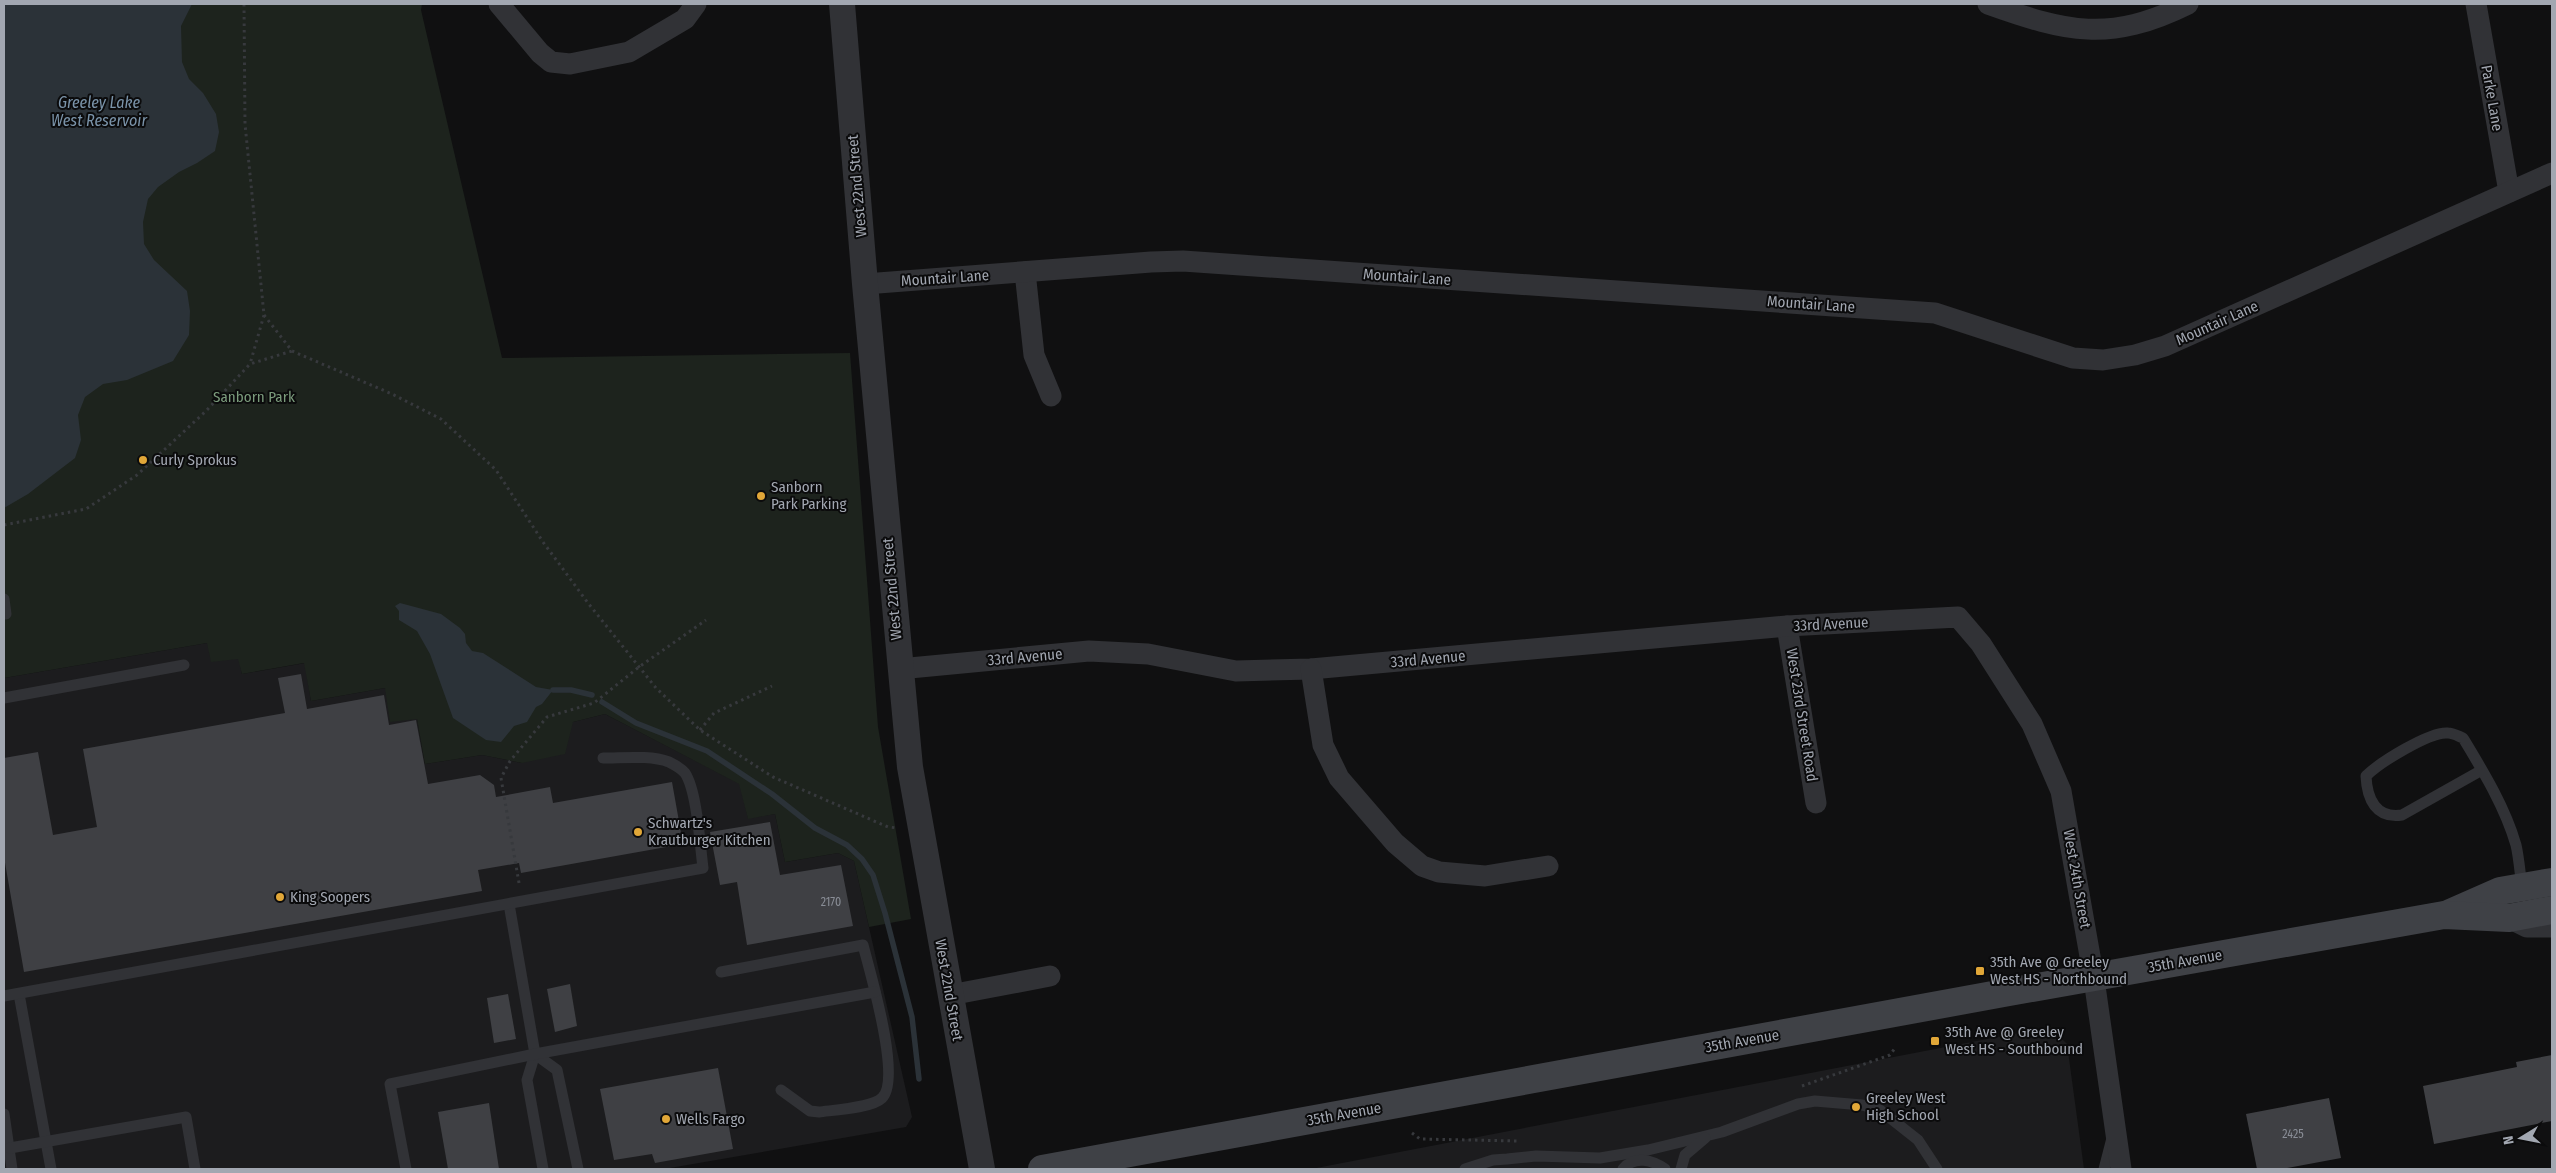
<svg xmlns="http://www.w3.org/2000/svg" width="2556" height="1173" font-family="'Fira Sans Condensed',sans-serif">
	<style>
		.built { fill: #1c1c1e }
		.green { fill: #1d231d }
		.water { fill: #2b3238 }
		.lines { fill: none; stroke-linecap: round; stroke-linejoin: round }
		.stream { stroke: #2b3238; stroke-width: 5.5 }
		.building { fill: #3f4044 }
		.path { stroke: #37393d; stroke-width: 3; stroke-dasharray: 2.5 4; stroke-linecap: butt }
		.service { stroke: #313236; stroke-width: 11 }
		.minor { stroke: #313236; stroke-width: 21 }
		.tertiary { stroke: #313236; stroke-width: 26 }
		.secondary { stroke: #3f4146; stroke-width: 28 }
		.poi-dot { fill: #e1a738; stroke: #0b0b0c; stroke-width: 2 }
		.labels { text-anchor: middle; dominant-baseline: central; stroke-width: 4; stroke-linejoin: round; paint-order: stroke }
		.number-label { font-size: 12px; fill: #898d96 }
		.street-label { font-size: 15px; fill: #a2a7b1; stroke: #0b0b0c }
		.park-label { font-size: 15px; fill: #7b9b7c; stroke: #0b0b0c }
		.poi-label { font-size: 15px; fill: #a2a7b1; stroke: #0b0b0c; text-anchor: start }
		.water-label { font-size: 16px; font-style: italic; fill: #7b94aa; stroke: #0b0b0c }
	</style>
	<rect width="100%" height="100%" fill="#101011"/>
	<g class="built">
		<polygon points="207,643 239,659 242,674 305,663 311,701 385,688 417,719 425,764 482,755 522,763 573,722 605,714 740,784 748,818 775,814 785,862 838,853 854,861 912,1117 906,1127 664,1169 4,1169 4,678"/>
		<polygon points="2050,1027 2067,1044 2084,1169 1311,1169"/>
	</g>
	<polygon class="green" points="4,4 422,4 421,10 502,358 850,353 878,727 911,919 869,927 854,861 838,853 785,862 775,814 748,819 739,784 605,714 573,722 565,754 522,763 482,755 425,764 417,719 390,722 385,688 311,701 304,663 242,674 238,659 211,662 207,643 4,678"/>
	<g class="water">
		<polygon points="4,4 192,4 181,26 182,62 189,79 203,93 216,114 219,132 215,151 197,163 179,172 158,187 148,199 143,222 144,244 154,260 187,291 190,311 189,335 173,361 127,380 103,384 85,397 78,415 81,440 75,458 28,494 4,508"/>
		<polygon points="400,603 441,614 460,628 465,634 466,643 472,651 483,653 536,687 553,690 542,704 536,707 527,722 514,726 501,742 486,740 453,718 430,654 417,631 399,620 399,611 395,606"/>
	</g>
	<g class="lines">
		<g class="stream">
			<polyline points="553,690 571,690 592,695"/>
			<polyline points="602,702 636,723 707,751 772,794 815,828 847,845 862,859 873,875 885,913 912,1017 919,1079"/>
		</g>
	</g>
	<g class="building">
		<polygon points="301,674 307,709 384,695 389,725 416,720 428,784 480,775 494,785 496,797 550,787 553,803 672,782 683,844 521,873 519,863 478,870 482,891 24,972 4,857 4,758 38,752 53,835 97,827 83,749 285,713 278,678"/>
		<polygon points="770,822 780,875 841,865 853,926 747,945 737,882 720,885 710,832"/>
		<polygon points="570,984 577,1026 555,1032 547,989"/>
		<polygon points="508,994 516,1039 494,1043 487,998"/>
		<polygon points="2552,1055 2552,1121 2434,1144 2423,1086 2517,1067 2516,1062"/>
		<polygon points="718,1068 733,1149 655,1163 652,1154 614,1160 600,1089"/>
		<polygon points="2329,1098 2341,1158 2282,1169 2257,1169 2246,1114"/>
		<polygon points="489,1103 499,1169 448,1169 438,1112"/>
	</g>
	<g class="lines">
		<g class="path">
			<polyline points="244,4 245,124 264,315 250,364"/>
			<polyline points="264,315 292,351 392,394 441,419 496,470 543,542 588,603 656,688 700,730 773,777 888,827 898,828"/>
			<polyline points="4,525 86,509 137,475 206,411 250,364 292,351"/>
			<polyline points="700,730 714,713 772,686"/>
			<polyline points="519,883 501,778 510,761 547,717 594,703 639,667 706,620"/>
			<polyline points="1802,1086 1890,1055 1895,1048"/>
			<polyline points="1412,1133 1420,1139 1518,1141"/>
		</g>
		<g class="service">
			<polyline points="4,599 6,614 4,614"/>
			<polyline points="4,698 184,665"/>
			<path d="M2482,770l-80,45c-26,4 -35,-16 -36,-39 13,-13 64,-45 82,-43 5,0 10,3 15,5 20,33 42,69 53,107 3,13 4,28 6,42"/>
			<polyline points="509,904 535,1054 527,1080 543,1169"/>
			<path d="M721,972l142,-27c7,27 39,134 19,153 -10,10 -48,12 -63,14l-9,-1 -29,-21"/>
			<polyline points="19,994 51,1169"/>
			<path d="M4,996l699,-128c-3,-23 -6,-77 -18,-95 -4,-5 -10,-8 -16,-11 -19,-7 -45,-4 -66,-4"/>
			<polyline points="535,1054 557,1070 578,1169"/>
			<polyline points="4,1114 12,1169"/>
			<polyline points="10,1148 186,1117 195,1169"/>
			<polyline points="406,1169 390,1084 535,1054 875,992"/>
			<polyline points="1465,1169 1493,1160 1507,1159 1536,1156 1600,1158 1648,1150 1722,1132 1798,1104 1815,1101 1862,1105 1880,1110 1918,1140 1937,1169"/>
			<path d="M1623,1169c11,-14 30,-9 42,0"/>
			<polyline points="1681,1169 1685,1155 1705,1138"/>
			<polyline points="2104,1169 2112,1138"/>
		</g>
		<g class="minor">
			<polyline points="499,4 540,53 551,62 570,64 629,52 685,19 696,4"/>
			<path d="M1988,4c79,28 121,39 200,0"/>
			<polyline points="2476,4 2509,192"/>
			<polyline points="1025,272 1034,355 1051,396"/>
			<polyline points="865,284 1151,262 1183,261 1935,313 2073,358 2103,360 2135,355 2165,346 2552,173"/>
			<polyline points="1787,626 1816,803"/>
			<polyline points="899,669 1089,651 1148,654 1236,671 1311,669 1787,626 1958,617 1981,644 2032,724 2061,791 2094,979 2121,1169"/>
			<polyline points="1311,669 1323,745 1339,778 1395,843 1422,866 1439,872 1485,876 1548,866"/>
			<polyline points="2509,918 2527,927 2552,927"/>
			<polyline points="950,995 1050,976"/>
		</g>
		<polyline class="tertiary" points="842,4 865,284 910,767 982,1169"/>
		<g class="secondary">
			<polyline points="2450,913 2500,891 2552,882"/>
			<polyline points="1042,1169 2009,992 2444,915 2509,918 2552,910"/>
		</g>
	</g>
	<g class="poi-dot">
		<circle cx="143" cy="460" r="5"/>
		<circle cx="761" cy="496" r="5"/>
		<circle cx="638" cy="832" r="5"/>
		<circle cx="280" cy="897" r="5"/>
		<rect x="1975" y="966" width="10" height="10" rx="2.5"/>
		<rect x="1930" y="1036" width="10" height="10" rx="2.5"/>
		<circle cx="1856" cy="1107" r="5"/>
		<circle cx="666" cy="1119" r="5"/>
	</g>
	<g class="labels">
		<g class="number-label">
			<text x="831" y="902">2170</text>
			<text x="2293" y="1134">2425</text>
		</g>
		<g class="street-label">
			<text transform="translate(2492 98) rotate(80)">Parke Lane</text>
			<text transform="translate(857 186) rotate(-95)">West 22nd Street</text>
			<text transform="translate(1407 277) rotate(4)">Mountair Lane</text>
			<text transform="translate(945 278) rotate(-4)">Mountair Lane</text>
			<text transform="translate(1811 304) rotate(4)">Mountair Lane</text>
			<text transform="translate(2217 323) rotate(-24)">Mountair Lane</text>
			<text transform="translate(892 589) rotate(-95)">West 22nd Street</text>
			<text transform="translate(1831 624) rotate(-3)">33rd Avenue</text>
			<text transform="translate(1025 657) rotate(-5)">33rd Avenue</text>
			<text transform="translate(1428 659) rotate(-5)">33rd Avenue</text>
			<text transform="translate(1802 715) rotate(81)">West 23rd Street Road</text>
			<text transform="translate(2077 879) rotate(80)">West 24th Street</text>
			<text transform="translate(2185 961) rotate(-10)">35th Avenue</text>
			<text transform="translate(949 990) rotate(80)">West 22nd Street</text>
			<text transform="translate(1742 1041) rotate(-10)">35th Avenue</text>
			<text transform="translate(1344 1114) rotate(-10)">35th Avenue</text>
		</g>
		<g class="park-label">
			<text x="254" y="397">Sanborn Park</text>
		</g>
		<g class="poi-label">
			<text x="153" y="460">Curly Sprokus</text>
			<text x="771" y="487">Sanborn<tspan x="771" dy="17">Park Parking</tspan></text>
			<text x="648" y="823">Schwartz's<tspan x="648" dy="17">Krautburger Kitchen</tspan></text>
			<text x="290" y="897">King Soopers</text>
			<text x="1990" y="962">35th Ave @ Greeley<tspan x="1990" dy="17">West HS - Northbound</tspan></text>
			<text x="1945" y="1032">35th Ave @ Greeley<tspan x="1945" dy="17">West HS - Southbound</tspan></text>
			<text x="1866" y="1098">Greeley West<tspan x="1866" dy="17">High School</tspan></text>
			<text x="676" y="1119">Wells Fargo</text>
		</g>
		<g class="water-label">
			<text x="99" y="102">Greeley Lake<tspan x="99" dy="18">West Reservoir</tspan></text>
		</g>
	</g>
	<rect width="2556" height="1173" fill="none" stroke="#a2a7b1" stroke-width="10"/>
	<g transform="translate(2521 1138) rotate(260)" stroke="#0b0b0c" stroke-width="4" paint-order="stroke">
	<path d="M0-4L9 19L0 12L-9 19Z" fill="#a2a7b1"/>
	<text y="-8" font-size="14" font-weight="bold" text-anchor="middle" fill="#a2a7b1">N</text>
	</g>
</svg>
